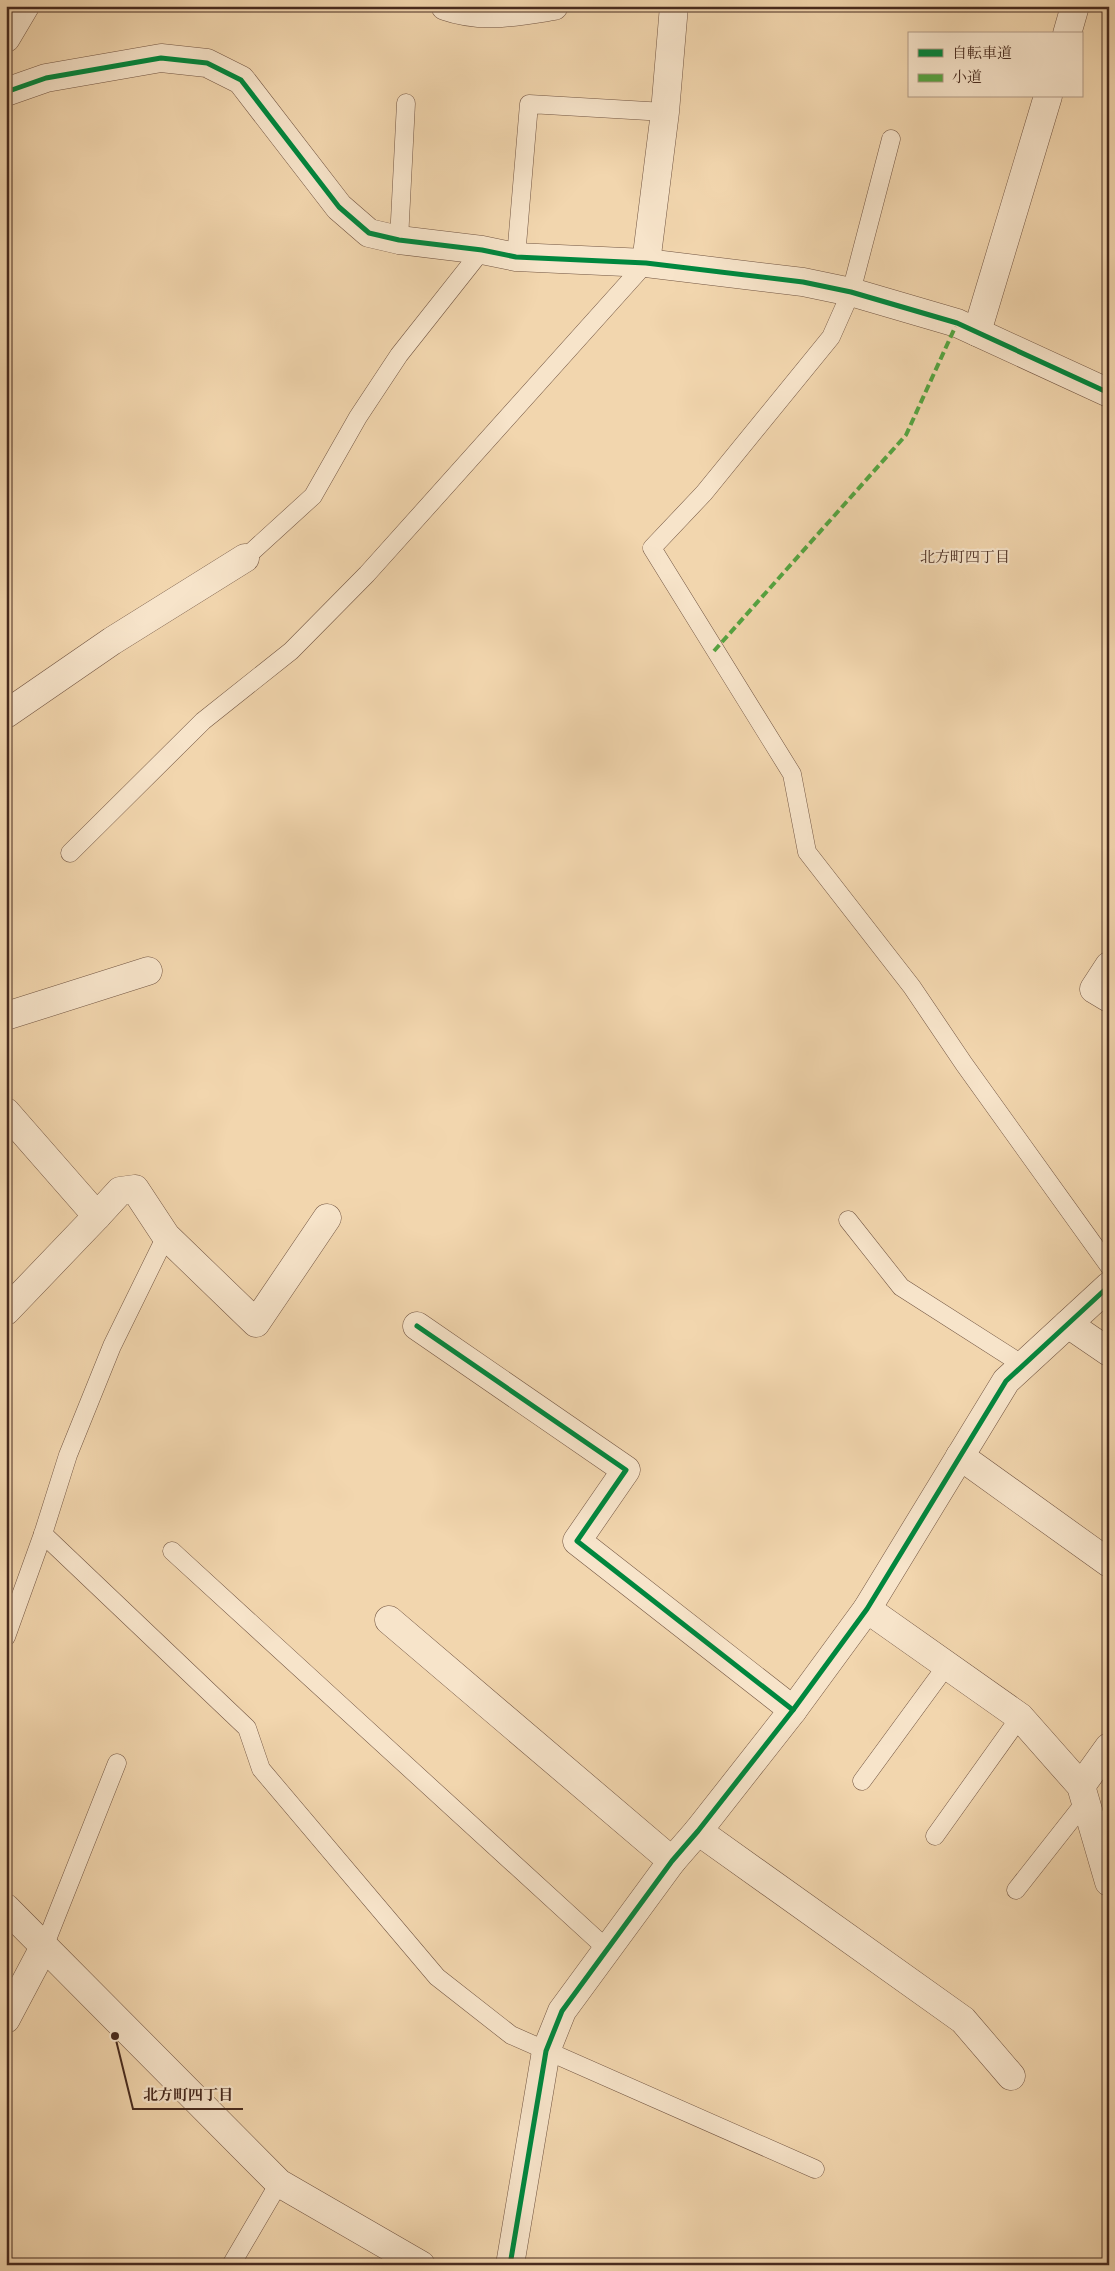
<svg xmlns="http://www.w3.org/2000/svg" width="1115" height="2271" font-family="'Old Standard TT','Noto Serif JP',serif">
	<style>
		.lines { fill: none; stroke-linecap: round; stroke-linejoin: round }
		.service-casing { stroke: #725542; stroke-width: 19 }
		.minor-casing { stroke: #725542; stroke-width: 29 }
		.tertiary-casing { stroke: #725542; stroke-width: 29 }
		.service { stroke: #f7e4ca; stroke-width: 18 }
		.minor { stroke: #f7e4ca; stroke-width: 28 }
		.tertiary { stroke: #f7e4ca; stroke-width: 28 }
		.quiet { stroke: #55a441; stroke-width: 4; stroke-dasharray: 8 4; stroke-linecap: butt }
		.cycleway-casing { stroke: #f7e4ca; stroke-width: 8 }
		.cycleway { stroke: #00873e; stroke-width: 5 }
		.labels { text-anchor: middle; dominant-baseline: central; stroke-width: 4.5; stroke-linejoin: round; paint-order: stroke }
		.neighbourhood-label { font-size: 15px; fill: #472a1e; stroke: #f7e4ca }
		.leader { fill: none; stroke: #472a1e; stroke-width: 2 }
		.callout-dot { fill: #472a1e; stroke: #f7e4ca; stroke-width: 2 }
		.callout-label { font-size: 15px; text-anchor: middle; font-weight: bold; fill: #472a1e; stroke: #f7e4ca; stroke-width: 4.5; stroke-linejoin: round; paint-order: stroke }
	</style>
	<rect width="100%" height="100%" fill="#f2d6ae"/>
	<filter id="stains"><feTurbulence type="fractalNoise" baseFrequency=".004" numOctaves="4"/><feColorMatrix values="0 0 0 0 .2 0 0 0 0 .09 0 0 0 0 .02 0 0 0 .5 -.17"/></filter>
	<radialGradient id="worn" r=".72"><stop offset=".6" stop-color="#630" stop-opacity="0"/><stop offset="1" stop-color="#630" stop-opacity=".3"/></radialGradient>
	<g class="lines">
		<defs>
			<g id="service">
				<polyline points="891,139 851,292 831,337 704,493 652,548 792,774 807,852 912,987 964,1064 1109,1266"/>
				<polyline points="399,240 406,103"/>
				<polyline points="516,257 529,104 665,112"/>
				<polyline points="245,558 313,496 358,417 399,355 482,250"/>
				<polyline points="70,853 203,721 291,651 367,574 646,263"/>
				<polyline points="848,1220 901,1287 1023,1365"/>
				<polyline points="43,1534 247,1728 261,1769 437,1977 511,2035 815,2169"/>
				<polyline points="172,1551 607,1949"/>
				<polyline points="6,1637 43,1534 68,1455 112,1346 166,1236"/>
				<polyline points="862,1781 947,1665"/>
				<polyline points="935,1836 1020,1717"/>
				<polyline points="1016,1890 1086,1801"/>
				<polyline points="44,1947 117,1763"/>
				<polyline points="231,2265 279,2183"/>
			</g>
			<g id="minor">
				<path d="M445,6c37,13 71,6 109,0"/>
				<polyline points="1067,34 1075,6"/>
				<polyline points="6,38 25,6"/>
				<polyline points="646,263 665,112 674,6"/>
				<polyline points="977,332 1048,96"/>
				<polyline points="6,714 112,641 245,558"/>
				<polyline points="1109,966 1094,989 1109,998"/>
				<polyline points="6,1016 148,971"/>
				<polyline points="6,1112 97,1216 120,1191 135,1189 166,1236 256,1323 327,1218"/>
				<polyline points="6,1311 97,1216"/>
				<polyline points="1068,1324 1109,1352"/>
				<polyline points="417,1326 626,1470 577,1541 793,1710"/>
				<polyline points="960,1456 1109,1563"/>
				<polyline points="867,1609 1020,1717 1081,1786 1109,1882"/>
				<polyline points="389,1620 672,1861"/>
				<polyline points="1081,1786 1109,1747"/>
				<polyline points="698,1831 963,2020 1011,2076"/>
				<polyline points="6,2019 44,1947"/>
				<polyline points="510,2265 546,2051 562,2011 672,1861 698,1831 793,1710 867,1609 1006,1381 1109,1286"/>
			</g>
			<g id="tertiary">
				<polyline points="6,92 46,78 161,58 207,63 241,80 339,207 369,233 399,240 482,250 516,257 646,263 803,282 851,292 957,323 1109,393"/>
				<polyline points="6,1908 279,2183 421,2265"/>
			</g>
		</defs>
		<use href="#service" class="service-casing"/>
		<use href="#minor" class="minor-casing"/>
		<use href="#tertiary" class="tertiary-casing"/>
		<use href="#service" class="service"/>
		<use href="#minor" class="minor"/>
		<use href="#tertiary" class="tertiary"/>
		<polyline class="quiet" points="714,651 906,435 957,323"/>
		<defs>
			<g id="cycleway">
				<polyline points="6,92 46,78 161,58 207,63 241,80 339,207 369,233 399,240 482,250 516,257 646,263 803,282 851,292 957,323 1109,393"/>
				<polyline points="417,1326 626,1470 577,1541 793,1710"/>
				<polyline points="510,2265 546,2051 562,2011 672,1861 698,1831 793,1710 867,1609 1006,1381 1109,1286"/>
			</g>
		</defs>
		<use href="#cycleway" class="cycleway-casing"/>
		<use href="#cycleway" class="cycleway"/>
	</g>
	<g class="labels">
		<g class="neighbourhood-label">
			<text x="965" y="558">北方町四丁目</text>
		</g>
	</g>
	<path class="leader" d="M115 2036L133 2109H243"/>
	<circle class="callout-dot" cx="115" cy="2036" r="5"/>
	<g class="callout-label">
		<text x="188" y="2100">北方町四丁目</text>
	</g>
	<rect width="1115" height="2271" fill="none" stroke="#f2d6ae" stroke-width="25"/>
	<rect x="8" y="8" width="1100" height="2256" fill="none" stroke="#472a1e" stroke-width="2.5"/>
	<rect x="12" y="12" width="1090" height="2246" fill="none" stroke="#472a1e"/>
	<rect x="908" y="32" width="175" height="65" fill="#f7e4ca" stroke="#b19a85"/>
	<rect x="918" y="49" width="25" height="8" fill="#00873e" stroke="#b19a85"/>
	<text x="952" y="58" font-size="15" fill="#472a1e">自転車道</text>
	<rect x="918" y="74" width="25" height="8" fill="#55a441" stroke="#b19a85"/>
	<text x="952" y="82" font-size="15" fill="#472a1e">小道</text>
	<rect width="100%" height="100%" filter="url(#stains)"/>
	<rect width="100%" height="100%" fill="url(#worn)"/>
</svg>
